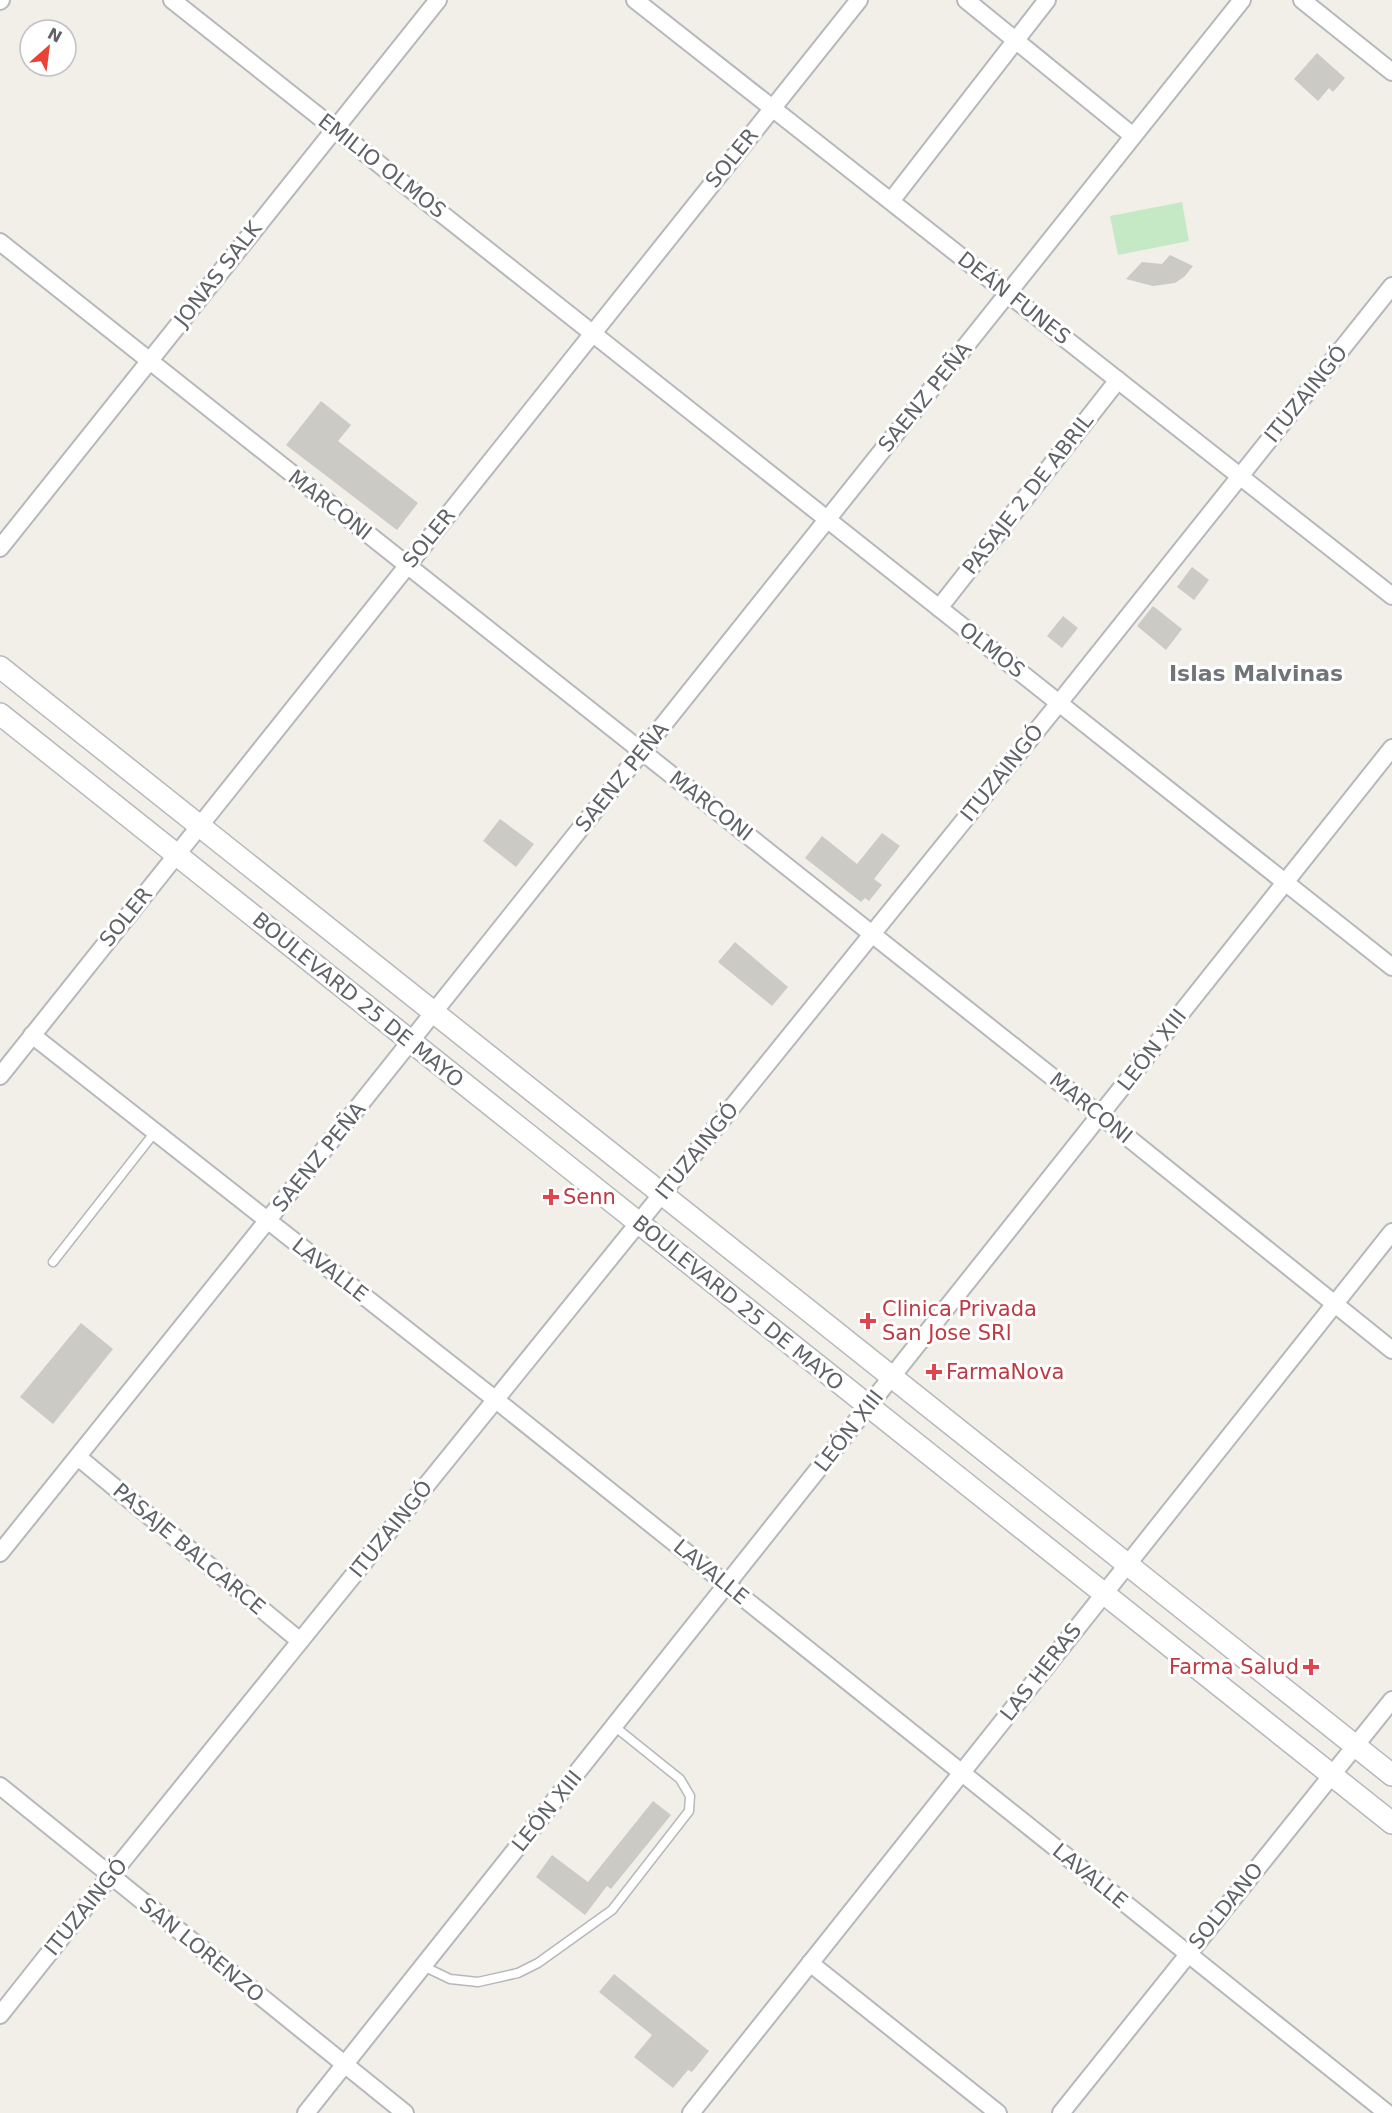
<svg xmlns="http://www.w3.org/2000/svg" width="1392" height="2113" font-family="'DejaVu Sans',sans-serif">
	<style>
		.green { fill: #c5e8c5 }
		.building { fill: #cccac5 }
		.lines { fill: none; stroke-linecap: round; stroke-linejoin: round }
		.service-casing { stroke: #b5b8bc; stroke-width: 11 }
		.minor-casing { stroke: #b5b8bc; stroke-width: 20 }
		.tertiary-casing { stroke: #b5b8bc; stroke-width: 24 }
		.service { stroke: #fff; stroke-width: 8 }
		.minor { stroke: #fff; stroke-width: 16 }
		.tertiary { stroke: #fff; stroke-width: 21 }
		.health-dot { fill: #e0444e; stroke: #fff; stroke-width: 2 }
		.labels { text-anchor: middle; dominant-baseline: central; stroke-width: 6; stroke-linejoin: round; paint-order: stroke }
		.street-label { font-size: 21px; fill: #5f6368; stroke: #fff }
		.health-label { font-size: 21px; fill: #be3a42; stroke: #fff; text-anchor: start }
		.neighbourhood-label { font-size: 22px; font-weight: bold; fill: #70757a; stroke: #fff }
	</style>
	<rect width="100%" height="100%" fill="#f1efe8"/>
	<polygon class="green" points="1182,202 1189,241 1118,255 1110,216"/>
	<g class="building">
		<polygon points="1317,53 1345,78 1333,92 1329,88 1318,101 1294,79"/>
		<polygon points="1170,255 1193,266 1184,277 1175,283 1153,286 1126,279 1142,262 1162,264"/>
		<polygon points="321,401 351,425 338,441 418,503 397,530 286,445"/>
		<polygon points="1192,567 1209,580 1194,600 1177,587"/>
		<polygon points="1153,606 1182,629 1166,650 1137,626"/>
		<polygon points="1063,616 1078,628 1062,648 1047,636"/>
		<polygon points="500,819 534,844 516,867 483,841"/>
		<polygon points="882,833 900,846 874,879 882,885 869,901 865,898 861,902 805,858 822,836 857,864"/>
		<polygon points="735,942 788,987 772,1006 718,962"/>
		<polygon points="81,1323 113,1349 53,1424 20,1397"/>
		<polygon points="653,1801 671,1815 611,1889 607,1886 585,1915 536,1877 552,1855 588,1882"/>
		<polygon points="614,1974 709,2051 692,2072 688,2070 673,2088 634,2057 652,2035 599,1992"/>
	</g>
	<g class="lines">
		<defs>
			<g id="service">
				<polyline points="53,1262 155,1132"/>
				<polyline points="423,1966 450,1979 478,1982 518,1973 538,1963 612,1910 689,1811 690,1796 680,1779 614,1726"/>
			</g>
			<g id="minor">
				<polyline points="172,0 1392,967"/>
				<polyline points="635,0 1392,596"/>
				<polyline points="966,0 1133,136"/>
				<polyline points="1302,0 1392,72"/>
				<polyline points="0,1 1,0"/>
				<polyline points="891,201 1047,0"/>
				<polyline points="0,242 1100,1115 1392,1350"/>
				<polyline points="0,548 438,0"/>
				<polyline points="939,608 1118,380"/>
				<polyline points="32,1035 496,1400 1387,2113"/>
				<polyline points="0,1076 859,0"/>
				<polyline points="78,1457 300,1641"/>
				<polyline points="0,1553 267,1221 1242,0"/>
				<polyline points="0,1786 405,2113"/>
				<polyline points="810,1963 998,2113"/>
				<polyline points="0,2015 111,1875 1059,703 1392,286"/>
				<polyline points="306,2113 1392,748"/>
				<polyline points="691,2113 1392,1232"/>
				<polyline points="1061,2113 1392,1700"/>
			</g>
			<g id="tertiary">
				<polyline points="0,667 1392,1775"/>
				<polyline points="0,714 1392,1823"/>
			</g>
		</defs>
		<use href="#service" class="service-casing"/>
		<use href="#minor" class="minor-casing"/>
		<use href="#tertiary" class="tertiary-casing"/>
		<use href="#service" class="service"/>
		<use href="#minor" class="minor"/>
		<use href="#tertiary" class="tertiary"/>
	</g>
	<g class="health-dot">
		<path d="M548 1188h6v6h6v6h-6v6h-6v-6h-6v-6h6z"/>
		<path d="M865 1312h6v6h6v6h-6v6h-6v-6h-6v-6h6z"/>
		<path d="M931 1363h6v6h6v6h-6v6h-6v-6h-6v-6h6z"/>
		<path d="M1308 1658h6v6h6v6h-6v6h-6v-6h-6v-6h6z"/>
	</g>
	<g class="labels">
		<g class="street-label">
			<text transform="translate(732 158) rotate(-51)">SOLER</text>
			<text transform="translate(382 166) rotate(38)">EMILIO OLMOS</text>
			<text transform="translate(218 274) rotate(-52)">JONAS SALK</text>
			<text transform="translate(1014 298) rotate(38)">DEÁN FUNES</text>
			<text transform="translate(1306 394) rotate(-51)">ITUZAINGÓ</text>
			<text transform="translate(925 397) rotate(-51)">SAENZ PEÑA</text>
			<text transform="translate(1028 494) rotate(-52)">PASAJE 2 DE ABRIL</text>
			<text transform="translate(330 505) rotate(38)">MARCONI</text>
			<text transform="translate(429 538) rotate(-51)">SOLER</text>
			<text transform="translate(992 650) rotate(38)">OLMOS</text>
			<text transform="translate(1002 773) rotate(-51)">ITUZAINGÓ</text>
			<text transform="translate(622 777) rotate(-51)">SAENZ PEÑA</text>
			<text transform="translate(711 806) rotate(38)">MARCONI</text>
			<text transform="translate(126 917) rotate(-51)">SOLER</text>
			<text transform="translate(358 1000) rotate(39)">BOULEVARD 25 DE MAYO</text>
			<text transform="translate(1152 1050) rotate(-52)">LEÓN XIII</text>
			<text transform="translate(1091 1108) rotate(39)">MARCONI</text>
			<text transform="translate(697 1151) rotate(-51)">ITUZAINGÓ</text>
			<text transform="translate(319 1157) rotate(-51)">SAENZ PEÑA</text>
			<text transform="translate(330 1270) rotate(38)">LAVALLE</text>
			<text transform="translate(738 1303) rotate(39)">BOULEVARD 25 DE MAYO</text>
			<text transform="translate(849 1431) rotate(-52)">LEÓN XIII</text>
			<text transform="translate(391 1529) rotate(-51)">ITUZAINGÓ</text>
			<text transform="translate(189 1549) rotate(40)">PASAJE BALCARCE</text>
			<text transform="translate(711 1572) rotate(39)">LAVALLE</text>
			<text transform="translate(1041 1672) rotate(-52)">LAS HERAS</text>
			<text transform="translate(547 1811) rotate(-51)">LEÓN XIII</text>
			<text transform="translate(1090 1876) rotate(39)">LAVALLE</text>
			<text transform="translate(1226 1906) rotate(-51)">SOLDANO</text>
			<text transform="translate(86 1907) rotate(-51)">ITUZAINGÓ</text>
			<text transform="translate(202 1950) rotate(39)">SAN LORENZO</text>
		</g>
		<g class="health-label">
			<text x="563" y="1197">Senn</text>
			<text x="882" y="1309">Clinica Privada<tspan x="882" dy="24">San Jose SRl</tspan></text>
			<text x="946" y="1372">FarmaNova</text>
			<text x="1299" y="1667" text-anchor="end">Farma Salud</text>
		</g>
		<g class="neighbourhood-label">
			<text x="1256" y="673">Islas Malvinas</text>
		</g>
	</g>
	<g transform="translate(48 48) rotate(28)"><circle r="28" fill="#ffffff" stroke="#bfc1c3" stroke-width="1.5"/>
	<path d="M0-4.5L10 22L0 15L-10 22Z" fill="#ea4335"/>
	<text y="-9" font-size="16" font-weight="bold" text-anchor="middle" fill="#5f6368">N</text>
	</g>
</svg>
